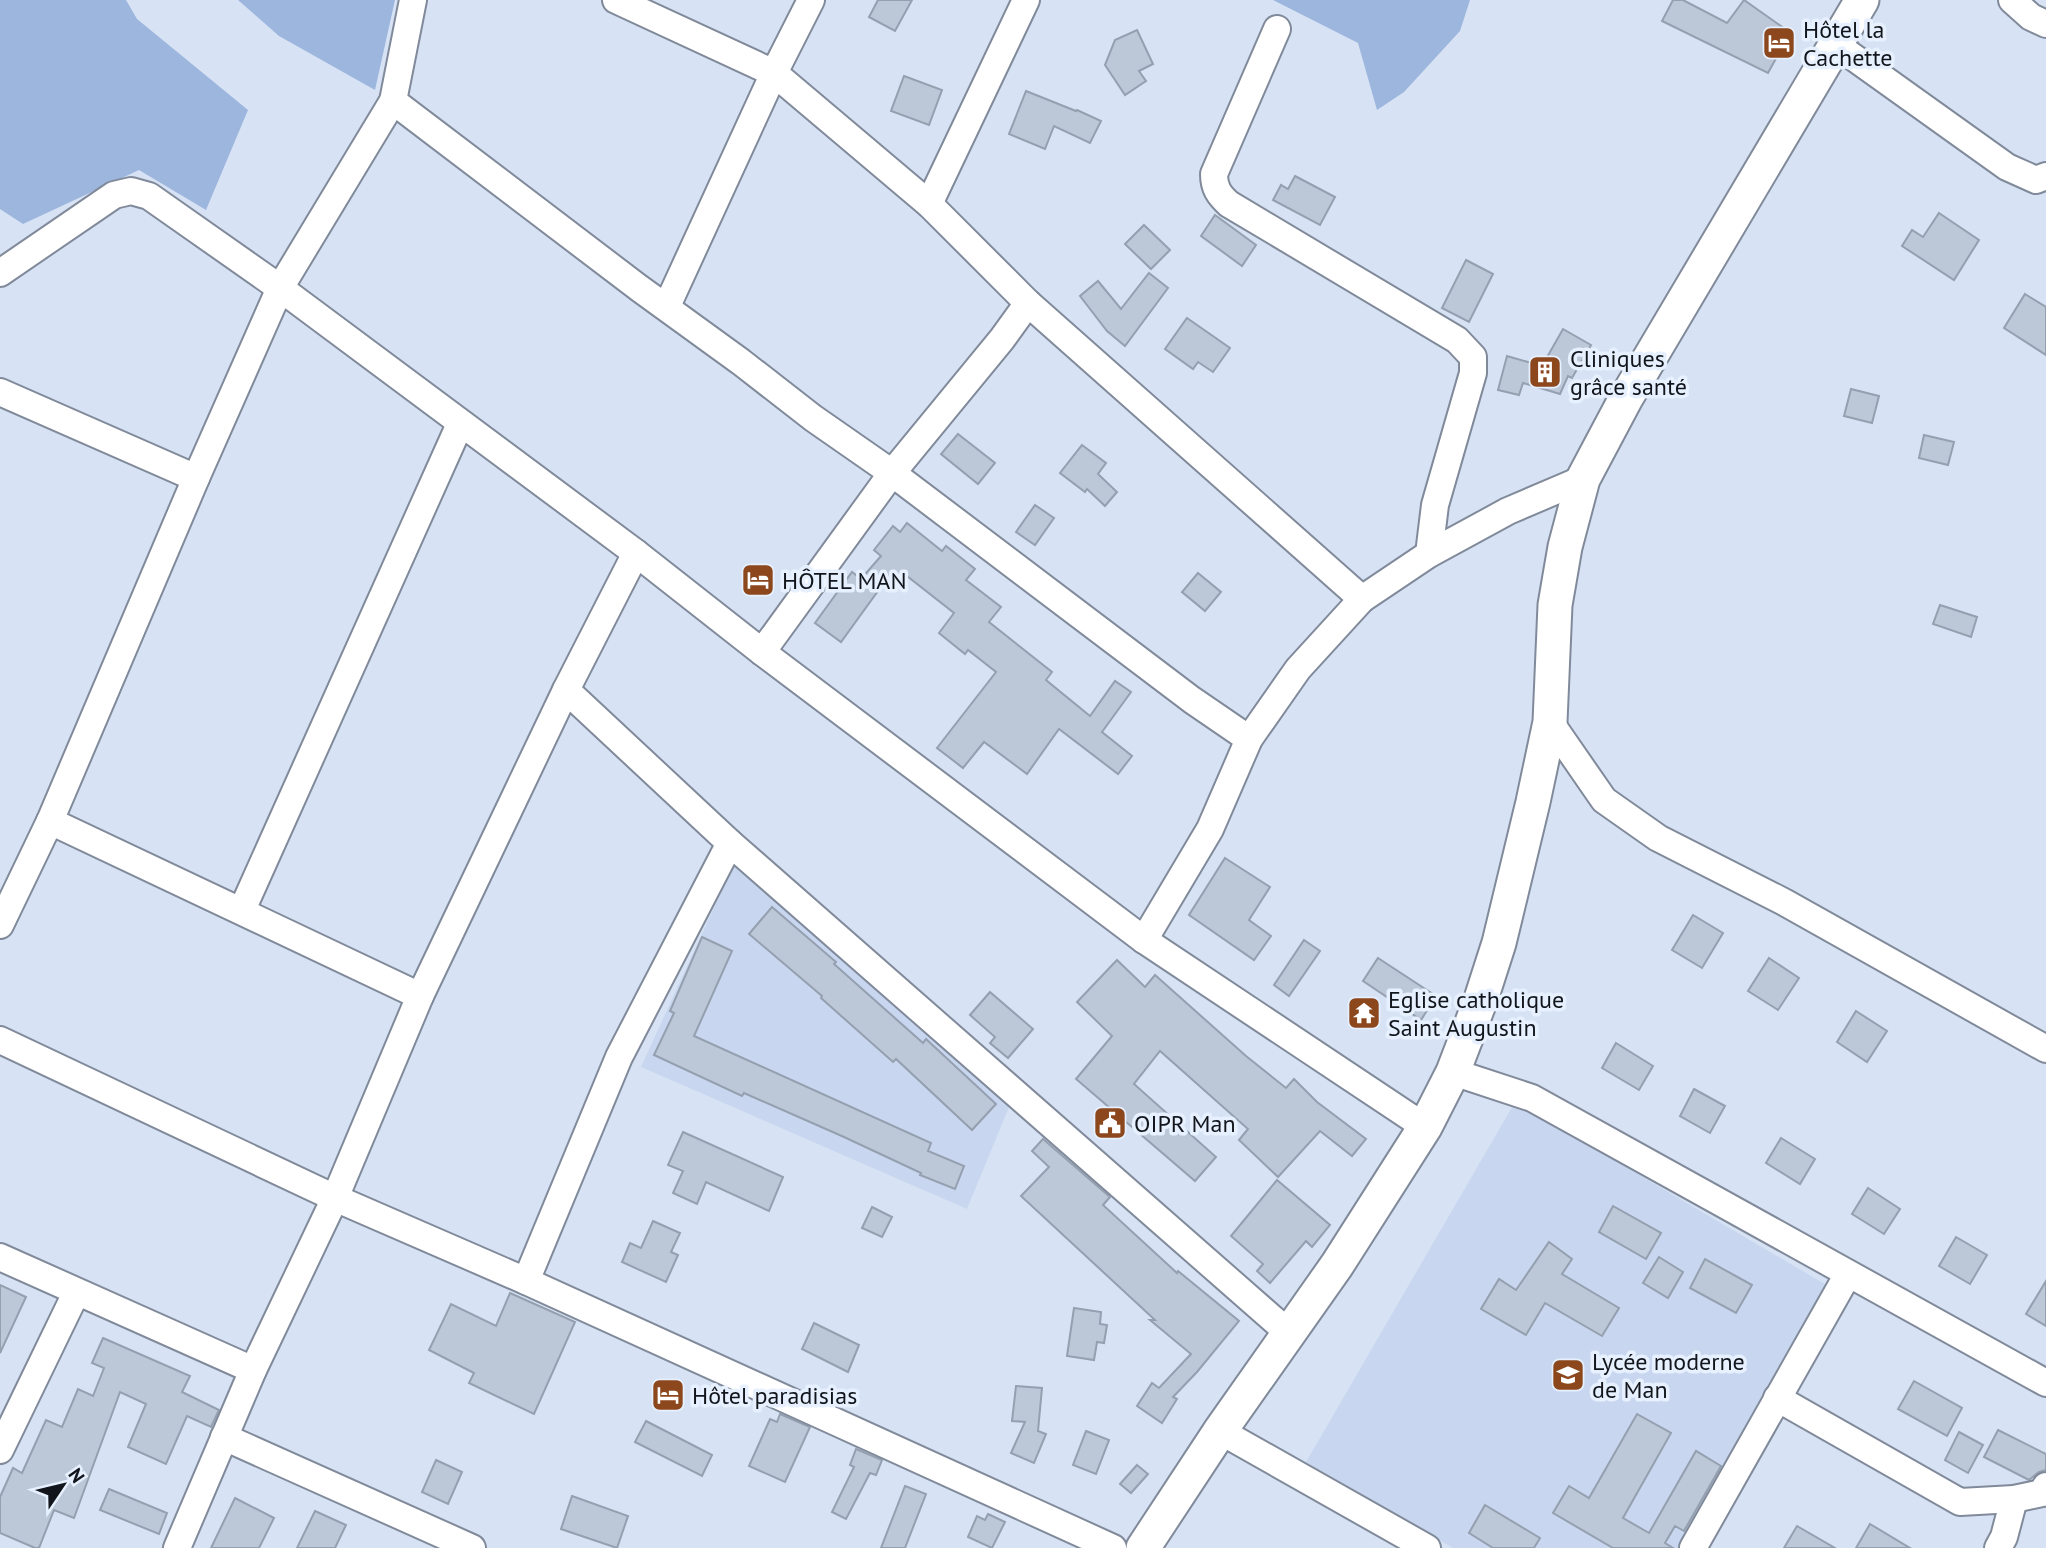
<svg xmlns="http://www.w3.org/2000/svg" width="2046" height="1548" font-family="'PT Sans',sans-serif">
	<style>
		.built { fill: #c8d7ef }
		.green { fill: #9db6dd }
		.building { fill: #bcc7d8; stroke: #949faf; stroke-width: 2 }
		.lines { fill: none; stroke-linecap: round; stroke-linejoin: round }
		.minor-casing { stroke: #808a9a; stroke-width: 30 }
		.major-casing { stroke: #808a9a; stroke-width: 37 }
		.minor { stroke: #fff; stroke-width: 26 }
		.major { stroke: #fff; stroke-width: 33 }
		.labels { text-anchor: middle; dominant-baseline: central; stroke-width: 7; stroke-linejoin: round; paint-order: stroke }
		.poi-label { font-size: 24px; fill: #12161c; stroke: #e6f0fe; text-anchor: start }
	</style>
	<rect width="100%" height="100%" fill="#d7e3f4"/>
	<g class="built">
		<polygon points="737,857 1012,1100 967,1209 641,1067"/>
		<polygon points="1515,1102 1830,1287 1679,1548 1453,1548 1306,1462"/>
	</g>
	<g class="green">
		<polygon points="0,0 126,0 137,19 248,110 206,210 139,170 23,224 0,209"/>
		<polygon points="238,0 395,0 375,90 279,36"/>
		<polygon points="1273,0 1470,0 1460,31 1404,92 1377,110 1358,43"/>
	</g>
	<g class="building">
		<polygon points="878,0 912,0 895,31 869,17"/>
		<polygon points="1673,0 1683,0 1727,23 1744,0 1788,31 1775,51 1779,53 1768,73 1662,21"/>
		<polygon points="1137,30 1153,64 1139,71 1146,81 1125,95 1105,65 1115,40"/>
		<polygon points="904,76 942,90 929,125 891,111"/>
		<polygon points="1026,91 1076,111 1077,110 1101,121 1090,143 1054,126 1045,149 1009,134"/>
		<polygon points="1295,176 1335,197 1320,225 1273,200 1281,185 1288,189"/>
		<polygon points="1939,213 1979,240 1954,280 1902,246 1912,230 1923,237"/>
		<polygon points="1215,215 1256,245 1242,266 1201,236"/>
		<polygon points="1144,225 1170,250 1151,269 1125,244"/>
		<polygon points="1466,260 1493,274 1469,322 1442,308"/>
		<polygon points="1149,273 1168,288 1125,346 1107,331 1080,296 1098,281 1121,309"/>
		<polygon points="2025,294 2046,307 2046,355 2004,328"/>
		<polygon points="1187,318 1230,348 1213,372 1198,362 1193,369 1165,349"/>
		<polygon points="1563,329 1591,345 1572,378 1568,376 1560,394 1523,383 1519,395 1498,390 1507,356 1542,366"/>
		<polygon points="1851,389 1879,396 1872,423 1844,416"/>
		<polygon points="958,434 995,463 978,484 941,454"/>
		<polygon points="1924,435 1954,442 1948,465 1919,458"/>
		<polygon points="1082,445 1106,463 1098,474 1117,492 1105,506 1087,489 1085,492 1060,473"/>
		<polygon points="1035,505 1054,518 1035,545 1016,532"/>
		<polygon points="907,523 942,551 946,546 975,569 966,580 1001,607 989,622 1052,672 1046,680 1090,716 1115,681 1131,692 1102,732 1132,756 1118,774 1059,729 1027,774 984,742 963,768 937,748 996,672 968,650 965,654 939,633 954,613 903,573 893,586 886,580 841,642 815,623 852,572 861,579 881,556 874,550 893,526 900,532"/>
		<polygon points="1198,573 1221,592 1205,611 1182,592"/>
		<polygon points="1940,605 1977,617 1971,637 1933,624"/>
		<polygon points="1225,858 1270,887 1249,920 1271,936 1254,960 1189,915"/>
		<polygon points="772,907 836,962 834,964 923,1043 926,1039 996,1104 972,1130 896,1059 893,1062 821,998 822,996 749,934"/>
		<polygon points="1693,915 1723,933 1702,968 1672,950"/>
		<polygon points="702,937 732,951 694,1036 931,1143 928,1151 964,1166 955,1189 920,1175 921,1173 844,1137 744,1093 742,1096 654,1055 674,1013 670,1011"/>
		<polygon points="1304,940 1320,951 1289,996 1274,985"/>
		<polygon points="1378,958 1436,996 1421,1020 1363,981"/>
		<polygon points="1769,958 1799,978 1778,1010 1748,991"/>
		<polygon points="1117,960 1145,987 1155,975 1246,1056 1286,1088 1294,1079 1317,1102 1366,1139 1352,1156 1320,1131 1278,1177 1239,1140 1248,1129 1160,1051 1134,1084 1216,1157 1195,1181 1076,1079 1112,1036 1077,1002"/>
		<polygon points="990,992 1033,1029 1008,1058 990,1043 995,1037 970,1015"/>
		<polygon points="1856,1011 1887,1031 1867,1062 1837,1042"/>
		<polygon points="1616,1043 1653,1066 1639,1090 1602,1068"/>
		<polygon points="1694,1089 1725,1106 1710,1133 1680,1116"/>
		<polygon points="683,1132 783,1177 769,1211 706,1182 697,1204 673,1193 683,1171 668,1165"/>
		<polygon points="1781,1138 1815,1159 1800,1184 1766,1163"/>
		<polygon points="1043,1139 1110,1197 1103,1205 1177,1273 1178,1271 1239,1321 1197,1372 1173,1397 1177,1399 1162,1423 1137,1406 1152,1383 1159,1388 1191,1354 1150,1320 1155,1320 1021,1196 1049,1167 1032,1151"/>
		<polygon points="1277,1180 1330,1225 1312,1247 1306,1241 1270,1283 1257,1271 1263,1264 1231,1236"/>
		<polygon points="1868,1188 1900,1209 1884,1234 1852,1214"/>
		<polygon points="1613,1206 1661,1233 1646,1259 1599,1232"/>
		<polygon points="872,1207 892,1217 882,1237 862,1228"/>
		<polygon points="653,1221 680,1233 671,1252 678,1255 666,1282 622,1262 630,1243 641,1248"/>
		<polygon points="1956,1237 1987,1255 1970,1284 1939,1266"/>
		<polygon points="1549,1242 1572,1259 1562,1274 1619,1308 1602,1336 1545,1303 1526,1335 1481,1309 1499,1279 1516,1290"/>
		<polygon points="1659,1257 1683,1272 1668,1298 1643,1283"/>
		<polygon points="1705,1259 1752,1285 1736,1313 1690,1288"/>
		<polygon points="2046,1281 2046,1326 2026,1314"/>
		<polygon points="0,1285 26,1297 0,1353"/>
		<polygon points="510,1293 575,1322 534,1414 469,1383 474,1373 429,1350 451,1304 496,1326"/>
		<polygon points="1074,1308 1101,1312 1100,1324 1107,1325 1104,1343 1097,1342 1094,1360 1067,1356"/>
		<polygon points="814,1323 859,1345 848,1372 802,1349"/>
		<polygon points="103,1338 190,1376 182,1392 219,1410 211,1427 187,1416 166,1464 128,1447 146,1404 120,1392 74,1518 54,1510 39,1548 35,1548 0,1533 0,1497 13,1468 22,1473 46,1420 62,1427 78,1389 93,1396 104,1368 92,1363"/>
		<polygon points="1914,1381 1962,1408 1947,1436 1898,1409"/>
		<polygon points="1016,1386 1042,1388 1038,1431 1046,1434 1034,1463 1011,1453 1025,1422 1012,1421"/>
		<polygon points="780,1414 810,1427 785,1482 749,1466 770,1419 777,1422"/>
		<polygon points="1637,1414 1671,1433 1623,1518 1649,1533 1696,1451 1721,1466 1684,1531 1675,1526 1665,1543 1673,1548 1613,1548 1553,1513 1569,1486 1589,1498"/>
		<polygon points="646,1421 712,1455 702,1476 635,1442"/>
		<polygon points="1998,1430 2046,1454 2046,1470 2039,1472 2029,1480 1984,1457"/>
		<polygon points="1086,1431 1109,1440 1096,1474 1073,1465"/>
		<polygon points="1959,1432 1983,1445 1968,1473 1945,1460"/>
		<polygon points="856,1449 882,1460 876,1475 870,1473 846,1519 832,1512 854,1467 850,1465"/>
		<polygon points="436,1460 462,1472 448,1504 422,1492"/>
		<polygon points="1137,1465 1148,1474 1131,1493 1120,1484"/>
		<polygon points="905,1486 926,1494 905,1548 881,1548"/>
		<polygon points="109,1489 167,1513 159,1534 100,1510"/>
		<polygon points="572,1496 628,1516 617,1548 561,1529"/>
		<polygon points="235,1498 274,1518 259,1548 211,1548"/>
		<polygon points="1485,1505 1540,1538 1534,1548 1493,1548 1469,1533"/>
		<polygon points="315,1511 346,1525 335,1548 297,1548"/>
		<polygon points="988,1514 1005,1522 992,1548 968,1537 977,1516 985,1520"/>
		<polygon points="1870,1524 1910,1548 1856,1548"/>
		<polygon points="1797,1526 1835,1548 1784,1548"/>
	</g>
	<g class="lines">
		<defs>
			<g id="minor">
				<polyline points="616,0 774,73 929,204 1028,303 1362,599"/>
				<polyline points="2012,0 2031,17 2046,24"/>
				<path d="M1277,29l-63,145c0,14 5,21 15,30l228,136 16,17v16l-38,132 -6,49"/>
				<polyline points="1835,44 2007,167 2036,180 2046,176"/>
				<polyline points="393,101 639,288 741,362 813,418 892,473 1192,700 1249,739"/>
				<polyline points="929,204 1026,0"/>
				<polyline points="0,273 114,195 131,191 149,196 280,288 636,553 762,652 1144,940 1425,1127"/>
				<polyline points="667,306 774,73 811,0"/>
				<polyline points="0,392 196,478"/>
				<polyline points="762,652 892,473 1002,339 1028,303"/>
				<polyline points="566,690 730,843 1290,1334"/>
				<polyline points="1550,722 1604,800 1658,838 1784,902 2046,1049"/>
				<polyline points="50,821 420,996"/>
				<polyline points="242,910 460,424"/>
				<polyline points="0,925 50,821 196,478 280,288 393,101 413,0"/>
				<polyline points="1144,940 1210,829 1249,739 1298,669 1362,599 1429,554 1508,511 1583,479"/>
				<polyline points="0,1040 335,1198 526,1281 1113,1548"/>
				<polyline points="1453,1072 1532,1098 2046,1383"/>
				<polyline points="0,1257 253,1370"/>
				<polyline points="526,1281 619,1057 730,843"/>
				<polyline points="1777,1398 1960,1502 2014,1499 2042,1493 2046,1486"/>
				<polyline points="1220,1431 1427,1548"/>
				<polyline points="224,1437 472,1548"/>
				<polyline points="0,1450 76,1293"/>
				<polyline points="177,1548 253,1370 335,1198 420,996 566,690 636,553"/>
				<polyline points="1693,1548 1848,1274"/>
				<polyline points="1998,1548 2004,1537 2014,1499"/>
			</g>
			<polyline id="major" points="1143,1548 1220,1431 1337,1265 1425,1127 1453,1072 1481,999 1499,943 1533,802 1550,722 1555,605 1565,547 1583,479 1626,398 1862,0"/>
		</defs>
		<use href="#minor" class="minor-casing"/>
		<use href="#major" class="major-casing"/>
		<use href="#minor" class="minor"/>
		<use href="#major" class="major"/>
	</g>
	<defs>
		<symbol id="hotel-square" viewBox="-11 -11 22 22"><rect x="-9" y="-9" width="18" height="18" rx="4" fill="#8c471d" stroke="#e6f0fe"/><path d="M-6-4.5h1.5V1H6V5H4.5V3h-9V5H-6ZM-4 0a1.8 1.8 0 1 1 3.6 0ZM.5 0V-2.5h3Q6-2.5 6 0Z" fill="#fff"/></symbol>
		<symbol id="building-square" viewBox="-11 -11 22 22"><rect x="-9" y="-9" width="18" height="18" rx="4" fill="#8c471d" stroke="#e6f0fe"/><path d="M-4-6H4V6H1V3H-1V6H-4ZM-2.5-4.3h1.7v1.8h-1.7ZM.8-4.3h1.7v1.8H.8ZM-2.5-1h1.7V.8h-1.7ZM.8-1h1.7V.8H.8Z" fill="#fff"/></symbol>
		<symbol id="temple-square" viewBox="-11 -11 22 22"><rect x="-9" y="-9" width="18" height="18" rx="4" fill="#8c471d" stroke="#e6f0fe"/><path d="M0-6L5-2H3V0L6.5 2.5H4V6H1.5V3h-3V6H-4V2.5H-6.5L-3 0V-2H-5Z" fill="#fff"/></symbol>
		<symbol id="civic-square" viewBox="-11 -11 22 22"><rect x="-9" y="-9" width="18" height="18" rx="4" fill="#8c471d" stroke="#e6f0fe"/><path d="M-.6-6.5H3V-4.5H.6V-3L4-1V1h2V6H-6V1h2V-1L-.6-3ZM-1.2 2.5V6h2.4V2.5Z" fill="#fff"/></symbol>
		<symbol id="school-square" viewBox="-11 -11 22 22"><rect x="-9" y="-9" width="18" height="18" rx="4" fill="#8c471d" stroke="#e6f0fe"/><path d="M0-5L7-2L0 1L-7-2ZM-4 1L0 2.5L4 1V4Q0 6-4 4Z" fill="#fff"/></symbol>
	</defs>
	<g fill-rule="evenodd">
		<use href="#hotel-square" x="1760" y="24" width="38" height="38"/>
		<use href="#building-square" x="1526" y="353" width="38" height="38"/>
		<use href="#hotel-square" x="739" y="561" width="38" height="38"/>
		<use href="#temple-square" x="1345" y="994" width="38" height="38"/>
		<use href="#civic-square" x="1091" y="1104" width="38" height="38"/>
		<use href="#school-square" x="1549" y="1356" width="38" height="38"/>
		<use href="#hotel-square" x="649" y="1376" width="38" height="38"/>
	</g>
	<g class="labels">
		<g class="poi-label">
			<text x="1803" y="29">Hôtel la<tspan x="1803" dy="28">Cachette</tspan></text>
			<text x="1570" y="358">Cliniques<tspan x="1570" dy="28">grâce santé</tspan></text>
			<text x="782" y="580">HÔTEL MAN</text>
			<text x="1388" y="999">Eglise catholique<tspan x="1388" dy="28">Saint Augustin</tspan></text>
			<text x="1134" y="1123">OIPR Man</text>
			<text x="1592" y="1361">Lycée moderne<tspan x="1592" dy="28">de Man</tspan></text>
			<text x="692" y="1395">Hôtel paradisias</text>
		</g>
	</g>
	<g transform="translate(63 1485) rotate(55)" stroke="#e6f0fe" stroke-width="5" paint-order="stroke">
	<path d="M0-5L12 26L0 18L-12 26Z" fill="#12161c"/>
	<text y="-10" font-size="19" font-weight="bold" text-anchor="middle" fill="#12161c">N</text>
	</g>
</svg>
